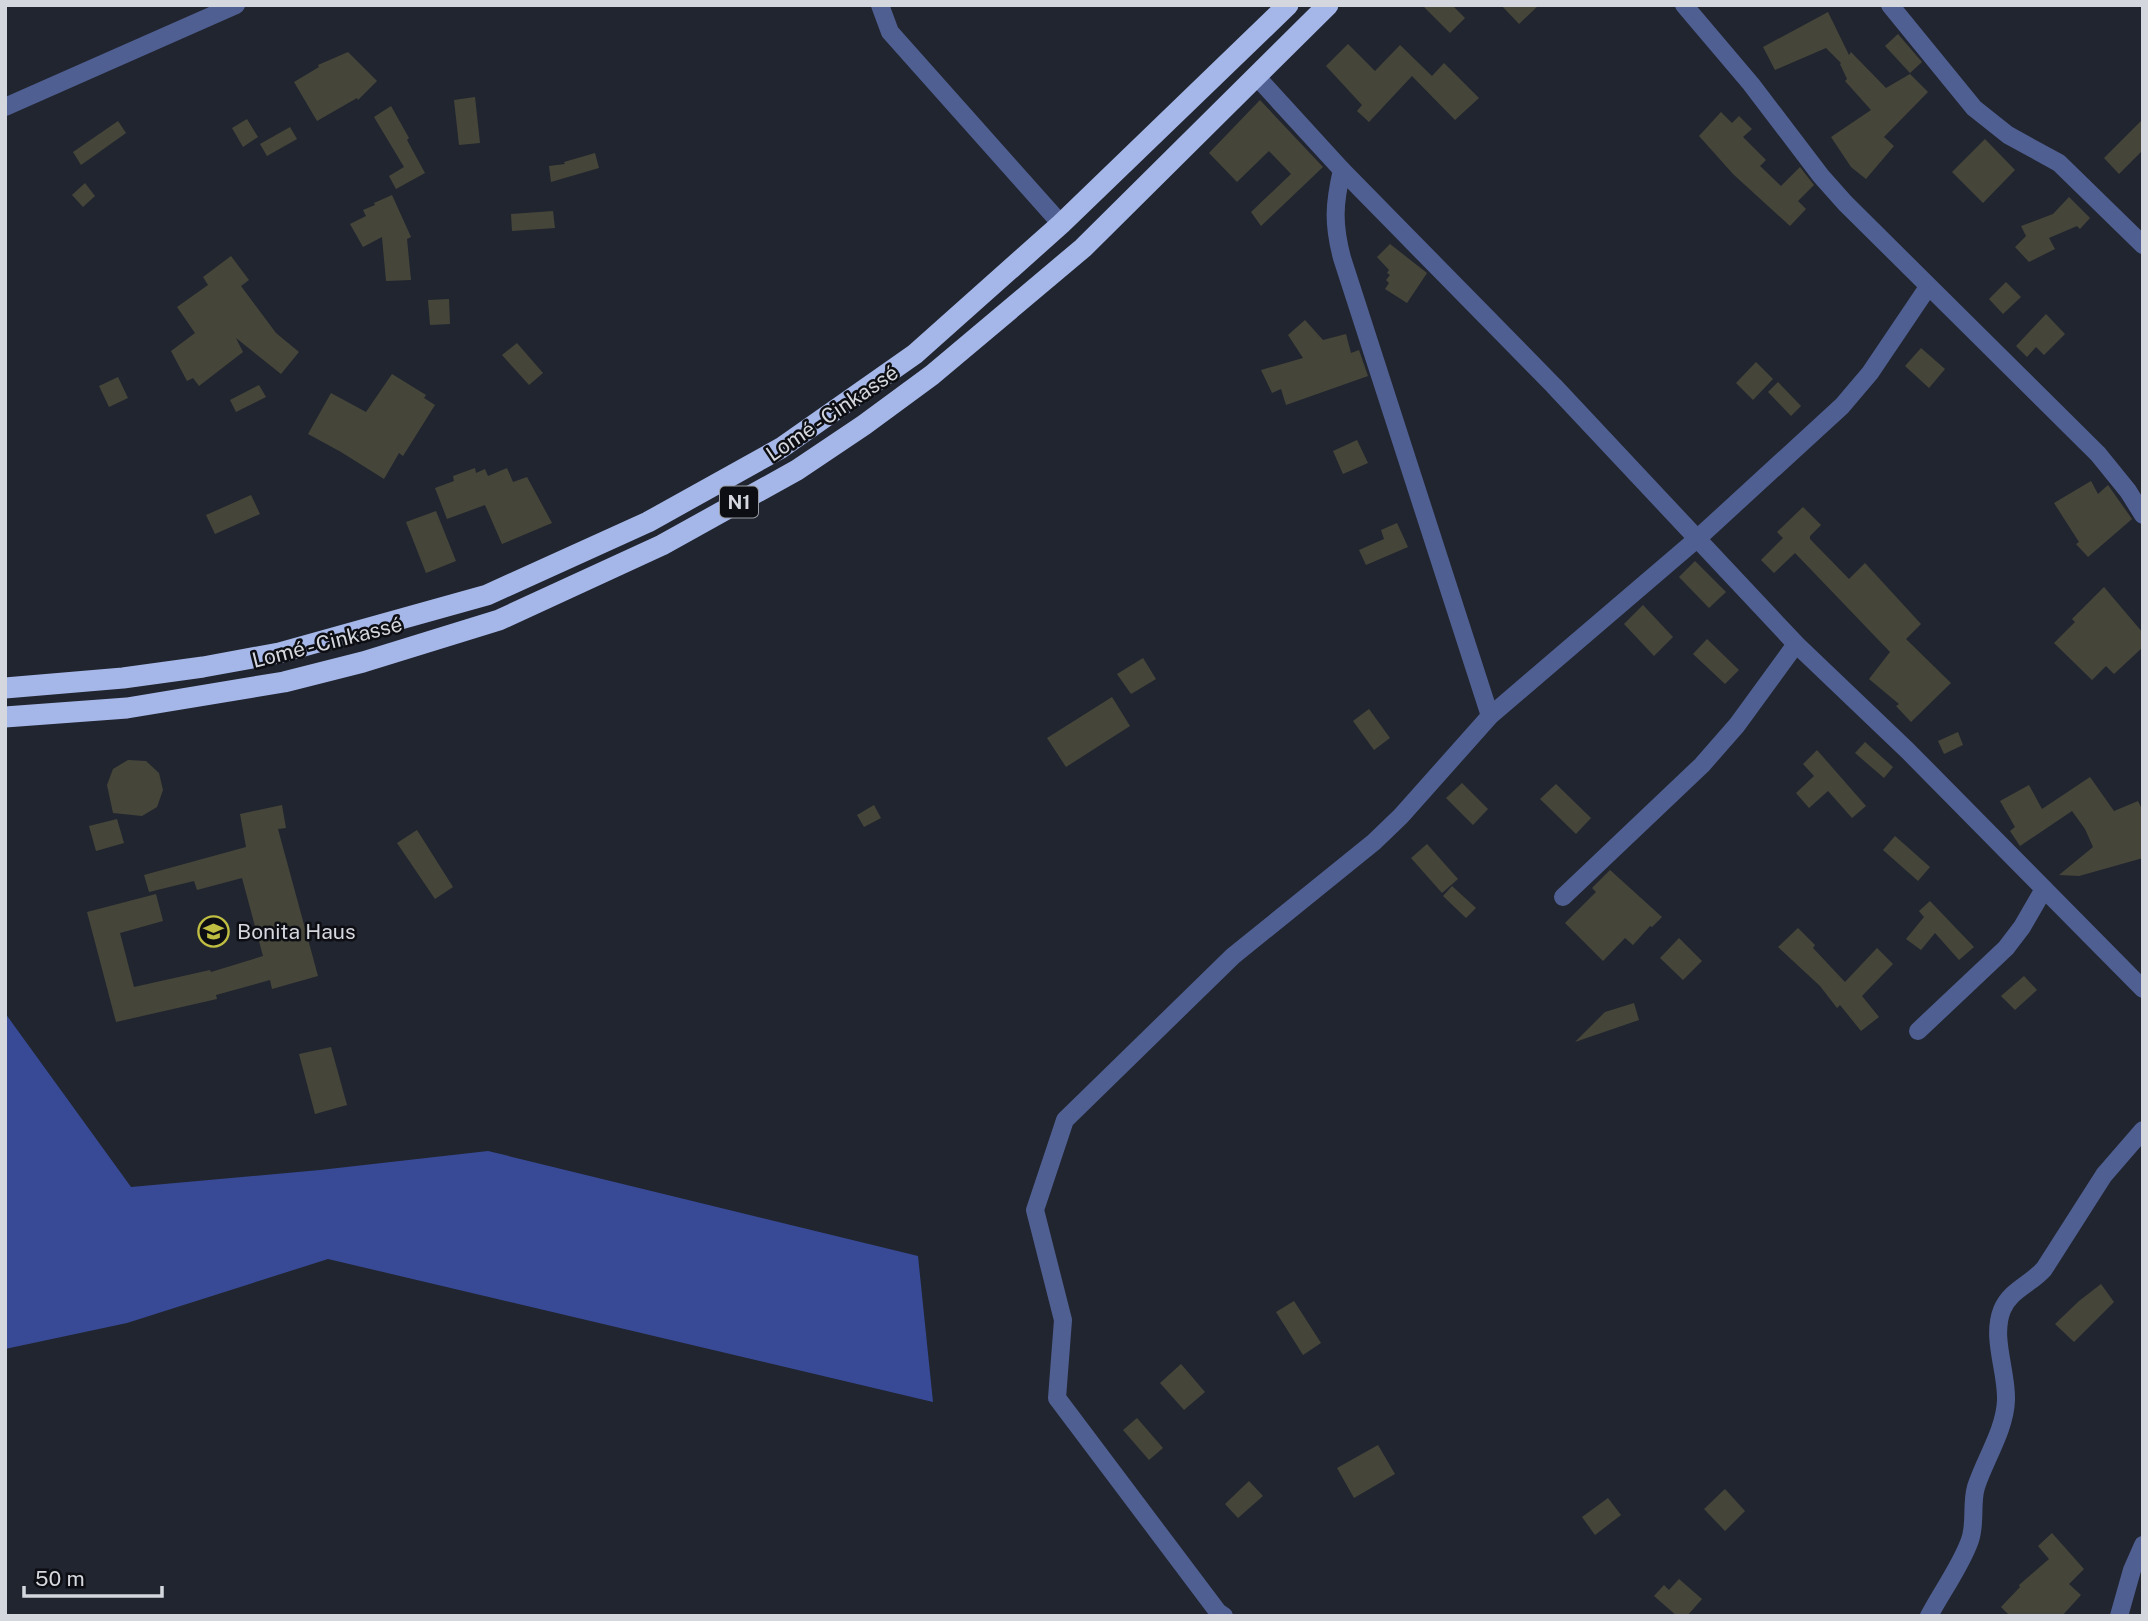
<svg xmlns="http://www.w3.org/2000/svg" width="2148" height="1621" font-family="'Public Sans',sans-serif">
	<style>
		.forest { fill: #384a96 }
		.building { fill: #454639 }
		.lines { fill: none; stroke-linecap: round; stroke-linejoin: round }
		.minor { stroke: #505f92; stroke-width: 18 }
		.highway { stroke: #a5b6e8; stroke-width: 21 }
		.labels { text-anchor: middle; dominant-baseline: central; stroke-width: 5; stroke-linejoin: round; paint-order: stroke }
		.shield { fill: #0d0e13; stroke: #989ba1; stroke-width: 2 }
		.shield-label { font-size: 19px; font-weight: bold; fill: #d4d7de }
		.street-label { font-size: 21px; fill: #d4d7de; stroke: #0d0e13 }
		.poi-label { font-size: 21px; fill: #d4d7de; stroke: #0d0e13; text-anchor: start }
	</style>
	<rect width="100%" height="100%" fill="#21252f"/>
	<polygon class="forest" points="5,1013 131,1187 320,1170 488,1151 918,1256 933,1402 328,1259 127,1323 5,1349"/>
	<g class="building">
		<polygon points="1422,5 1452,5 1465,18 1450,33"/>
		<polygon points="1501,5 1539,5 1519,24"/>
		<polygon points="1828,12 1849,55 1851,52 1886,88 1910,74 1928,92 1884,137 1894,146 1866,179 1851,167 1831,137 1871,110 1845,81 1847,79 1840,64 1841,63 1826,48 1775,70 1763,47"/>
		<polygon points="1898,34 1922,62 1910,73 1885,46"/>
		<polygon points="1348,44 1375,71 1400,45 1432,76 1444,63 1479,98 1455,120 1412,76 1369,122 1357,111 1362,105 1326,66"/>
		<polygon points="348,52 377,81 358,100 357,98 317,121 294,82 319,67 318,65"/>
		<polygon points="475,97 480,143 459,145 454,100"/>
		<polygon points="1260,100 1323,167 1261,226 1251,212 1291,174 1269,151 1237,182 1209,153"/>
		<polygon points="391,106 409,138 407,140 425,173 396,189 389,176 404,167 374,117"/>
		<polygon points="1721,112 1732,123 1739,116 1752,129 1743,137 1766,160 1760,166 1781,186 1800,167 1814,185 1798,201 1806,209 1790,226 1733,174 1699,136"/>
		<polygon points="247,119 258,137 243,147 232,128"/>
		<polygon points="2143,119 2143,150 2119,174 2104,158"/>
		<polygon points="118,121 126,133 81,165 73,152"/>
		<polygon points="290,127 297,139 267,156 260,144"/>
		<polygon points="1985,139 2015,170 1983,203 1952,172"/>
		<polygon points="595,153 599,168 551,182 549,166 565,164 564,162"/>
		<polygon points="85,183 95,196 83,207 72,195"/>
		<polygon points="392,195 411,237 407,239 411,280 386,281 382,237 363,247 350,224 366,216 363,210 375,205 374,203"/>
		<polygon points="2069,197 2090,218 2080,229 2077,226 2049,238 2055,249 2029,262 2015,247 2026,236 2021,226 2053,214"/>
		<polygon points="553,211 555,228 512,231 511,214"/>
		<polygon points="1390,244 1427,273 1407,303 1385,289 1389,283 1386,280 1390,275 1387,273 1389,270 1377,257"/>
		<polygon points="231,256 249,280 241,286 276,333 299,352 281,374 236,338 243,352 199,386 193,378 187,381 171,351 195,333 177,307 208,285 203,277"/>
		<polygon points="2006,282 2021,297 2003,314 1989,299"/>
		<polygon points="449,299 450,324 430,325 428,300"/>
		<polygon points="2046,314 2065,334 2044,355 2036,347 2027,357 2016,346"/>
		<polygon points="1305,320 1323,340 1346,334 1351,353 1359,350 1368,376 1286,405 1281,389 1272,393 1261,370 1303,358 1288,335"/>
		<polygon points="517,343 543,373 529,385 502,355"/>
		<polygon points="1921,348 1945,369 1929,388 1905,366"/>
		<polygon points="1756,362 1773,379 1753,400 1736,383"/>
		<polygon points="392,374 426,395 424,398 435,405 403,456 399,453 384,479 341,452 308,434 331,393 366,412"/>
		<polygon points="118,377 128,398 109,407 99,386"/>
		<polygon points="1778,382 1801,406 1791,416 1768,392"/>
		<polygon points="259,385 266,397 236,412 230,400"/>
		<polygon points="1357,440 1368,463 1343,474 1333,451"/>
		<polygon points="475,468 476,473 485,469 488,476 507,468 513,482 527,477 552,523 502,544 485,505 447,519 435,488 454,481 453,476"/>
		<polygon points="2091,481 2098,494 2108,485 2132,519 2088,557 2076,544 2079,542 2054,503"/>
		<polygon points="251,495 260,514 215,534 206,515"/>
		<polygon points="1803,507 1821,525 1810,536 1810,539 1849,579 1865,563 1921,624 1906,639 1951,683 1911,722 1896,706 1899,704 1869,679 1890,652 1795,553 1774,573 1761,560 1783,538 1777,532"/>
		<polygon points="436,511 456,561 426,573 406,522"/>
		<polygon points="1397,523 1408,547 1366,565 1359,550 1384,539 1381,530"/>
		<polygon points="1695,561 1726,592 1709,608 1679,577"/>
		<polygon points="2104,587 2143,633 2143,647 2114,674 2106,666 2092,680 2054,643 2075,622 2072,619"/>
		<polygon points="1643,605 1673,637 1654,656 1624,624"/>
		<polygon points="1707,639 1739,670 1725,684 1693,654"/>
		<polygon points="1143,658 1156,679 1131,694 1117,674"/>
		<polygon points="1112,697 1130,726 1066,767 1047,738"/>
		<polygon points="1369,709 1390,738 1374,750 1353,721"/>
		<polygon points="1958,732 1963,745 1944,754 1938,741"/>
		<polygon points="1865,742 1893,767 1884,778 1855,753"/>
		<polygon points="1817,750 1866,806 1852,818 1828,791 1809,808 1796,793 1814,776 1803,764"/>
		<polygon points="128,760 146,761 159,773 163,790 157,807 142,816 113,813 107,785 113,769"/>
		<polygon points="2090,777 2114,811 2138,801 2143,811 2143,858 2079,876 2059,875 2093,847 2085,829 2072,811 2020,846 2010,831 2015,827 2000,801 2029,785 2042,809"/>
		<polygon points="1462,783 1488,809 1473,825 1446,798"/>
		<polygon points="1556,784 1591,818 1576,834 1540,799"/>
		<polygon points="282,805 286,828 278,829 318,976 272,989 270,980 216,995 217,999 116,1022 87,912 156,894 163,921 120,933 134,987 210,970 211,972 263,956 242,878 197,890 194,881 149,892 144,875 246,847 240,814"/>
		<polygon points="874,805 881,818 864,827 857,815"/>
		<polygon points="117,819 124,843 96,851 89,826"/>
		<polygon points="417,830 453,887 435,899 397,843"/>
		<polygon points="1895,836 1930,867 1918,881 1883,850"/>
		<polygon points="1427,844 1458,879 1442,893 1411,858"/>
		<polygon points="1610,870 1662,917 1652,927 1650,926 1633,945 1625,938 1603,961 1565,923 1596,892 1592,888"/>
		<polygon points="1452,886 1476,908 1466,918 1443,896"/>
		<polygon points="1930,901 1974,947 1959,960 1935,933 1921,950 1906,939 1924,917 1919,911"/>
		<polygon points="1798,928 1815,945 1813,948 1845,982 1877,948 1893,964 1862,996 1879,1017 1861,1031 1840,1005 1837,1008 1820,986 1778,947"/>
		<polygon points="1679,938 1702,961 1683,980 1660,958"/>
		<polygon points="2024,976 2037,990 2015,1010 2001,996"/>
		<polygon points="1634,1003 1639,1020 1575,1042 1605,1012"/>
		<polygon points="331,1047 347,1105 315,1114 299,1054"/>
		<polygon points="2101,1284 2114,1302 2074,1342 2055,1324 2079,1301"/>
		<polygon points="1294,1301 1321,1343 1303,1355 1276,1312"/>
		<polygon points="1181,1364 1205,1392 1184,1410 1160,1383"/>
		<polygon points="1137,1418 1163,1448 1149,1460 1123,1430"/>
		<polygon points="1378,1445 1395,1474 1354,1498 1337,1468"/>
		<polygon points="1249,1481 1263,1496 1238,1518 1225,1504"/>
		<polygon points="1725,1489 1745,1511 1725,1531 1704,1509"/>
		<polygon points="1608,1498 1621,1515 1595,1535 1582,1517"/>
		<polygon points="2052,1533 2084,1569 2069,1584 2081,1595 2062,1616 2010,1616 2001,1607 2020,1587 2019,1585 2049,1559 2038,1546"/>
		<polygon points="1679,1579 1702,1599 1687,1616 1677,1616 1654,1596 1664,1585 1669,1590"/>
	</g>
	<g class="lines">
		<g class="minor">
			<polyline points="880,5 890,32 1061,224"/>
			<polyline points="1684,5 1751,84 1821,176 1845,203 2098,454 2128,491 2143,515"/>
			<polyline points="1890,5 1974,108 2008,135 2059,163 2143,245"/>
			<polyline points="1256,76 1342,170 1554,386 1796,644 1908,751 2143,989"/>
			<polyline points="5,107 236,5"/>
			<path d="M1342,170c-8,34 -9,54 0,88l148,458"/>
			<polyline points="1563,897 1702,765 1737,725 1796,644"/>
			<polyline points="1918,1031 2006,948 2022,927 2044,889"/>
			<polyline points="1224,1616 1218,1612 1057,1398 1063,1320 1035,1210 1065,1120 1233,956 1374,842 1401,816 1490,716 1698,538 1842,406 1870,373 1928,287"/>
			<path d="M1929,1616c13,-25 32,-50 41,-76 6,-17 1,-36 6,-53 9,-28 29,-57 30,-87 1,-29 -15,-62 -4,-90 8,-20 29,-26 42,-41l60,-94 39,-45"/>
			<polyline points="2119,1616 2132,1570 2143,1545"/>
		</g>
		<g class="highway">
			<polyline points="5,688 123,678 203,667 279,653 487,595 648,522 781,448 915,354 1061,224 1288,5"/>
			<polyline points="5,717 127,708 284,682 363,662 499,620 662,545 797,470 864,425 932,375 1083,248 1328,5"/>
		</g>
	</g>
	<defs>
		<symbol id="school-ring" viewBox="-11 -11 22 22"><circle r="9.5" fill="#0d0e13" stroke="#bfbe42" stroke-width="1.5"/><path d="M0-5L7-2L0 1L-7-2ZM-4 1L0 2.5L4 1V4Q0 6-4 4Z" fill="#bfbe42"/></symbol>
	</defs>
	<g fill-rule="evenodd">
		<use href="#school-ring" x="196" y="914" width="35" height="35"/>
	</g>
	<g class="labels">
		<rect class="shield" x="720" y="486.5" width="38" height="31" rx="5"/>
		<g class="shield-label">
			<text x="739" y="502">N1</text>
		</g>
		<g class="street-label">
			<text transform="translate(832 413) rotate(-34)">Lomé - Cinkassé</text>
			<text transform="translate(327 642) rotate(-14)">Lomé - Cinkassé</text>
		</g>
		<g class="poi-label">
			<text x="237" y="931">Bonita Haus</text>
		</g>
	</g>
	<rect width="2148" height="1621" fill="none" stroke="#d4d7de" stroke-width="14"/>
	<path d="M24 1586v10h138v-10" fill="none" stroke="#d4d7de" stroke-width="3.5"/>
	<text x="35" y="1586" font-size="21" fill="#d4d7de" stroke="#0d0e13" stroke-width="5" paint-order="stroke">50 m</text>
</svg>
